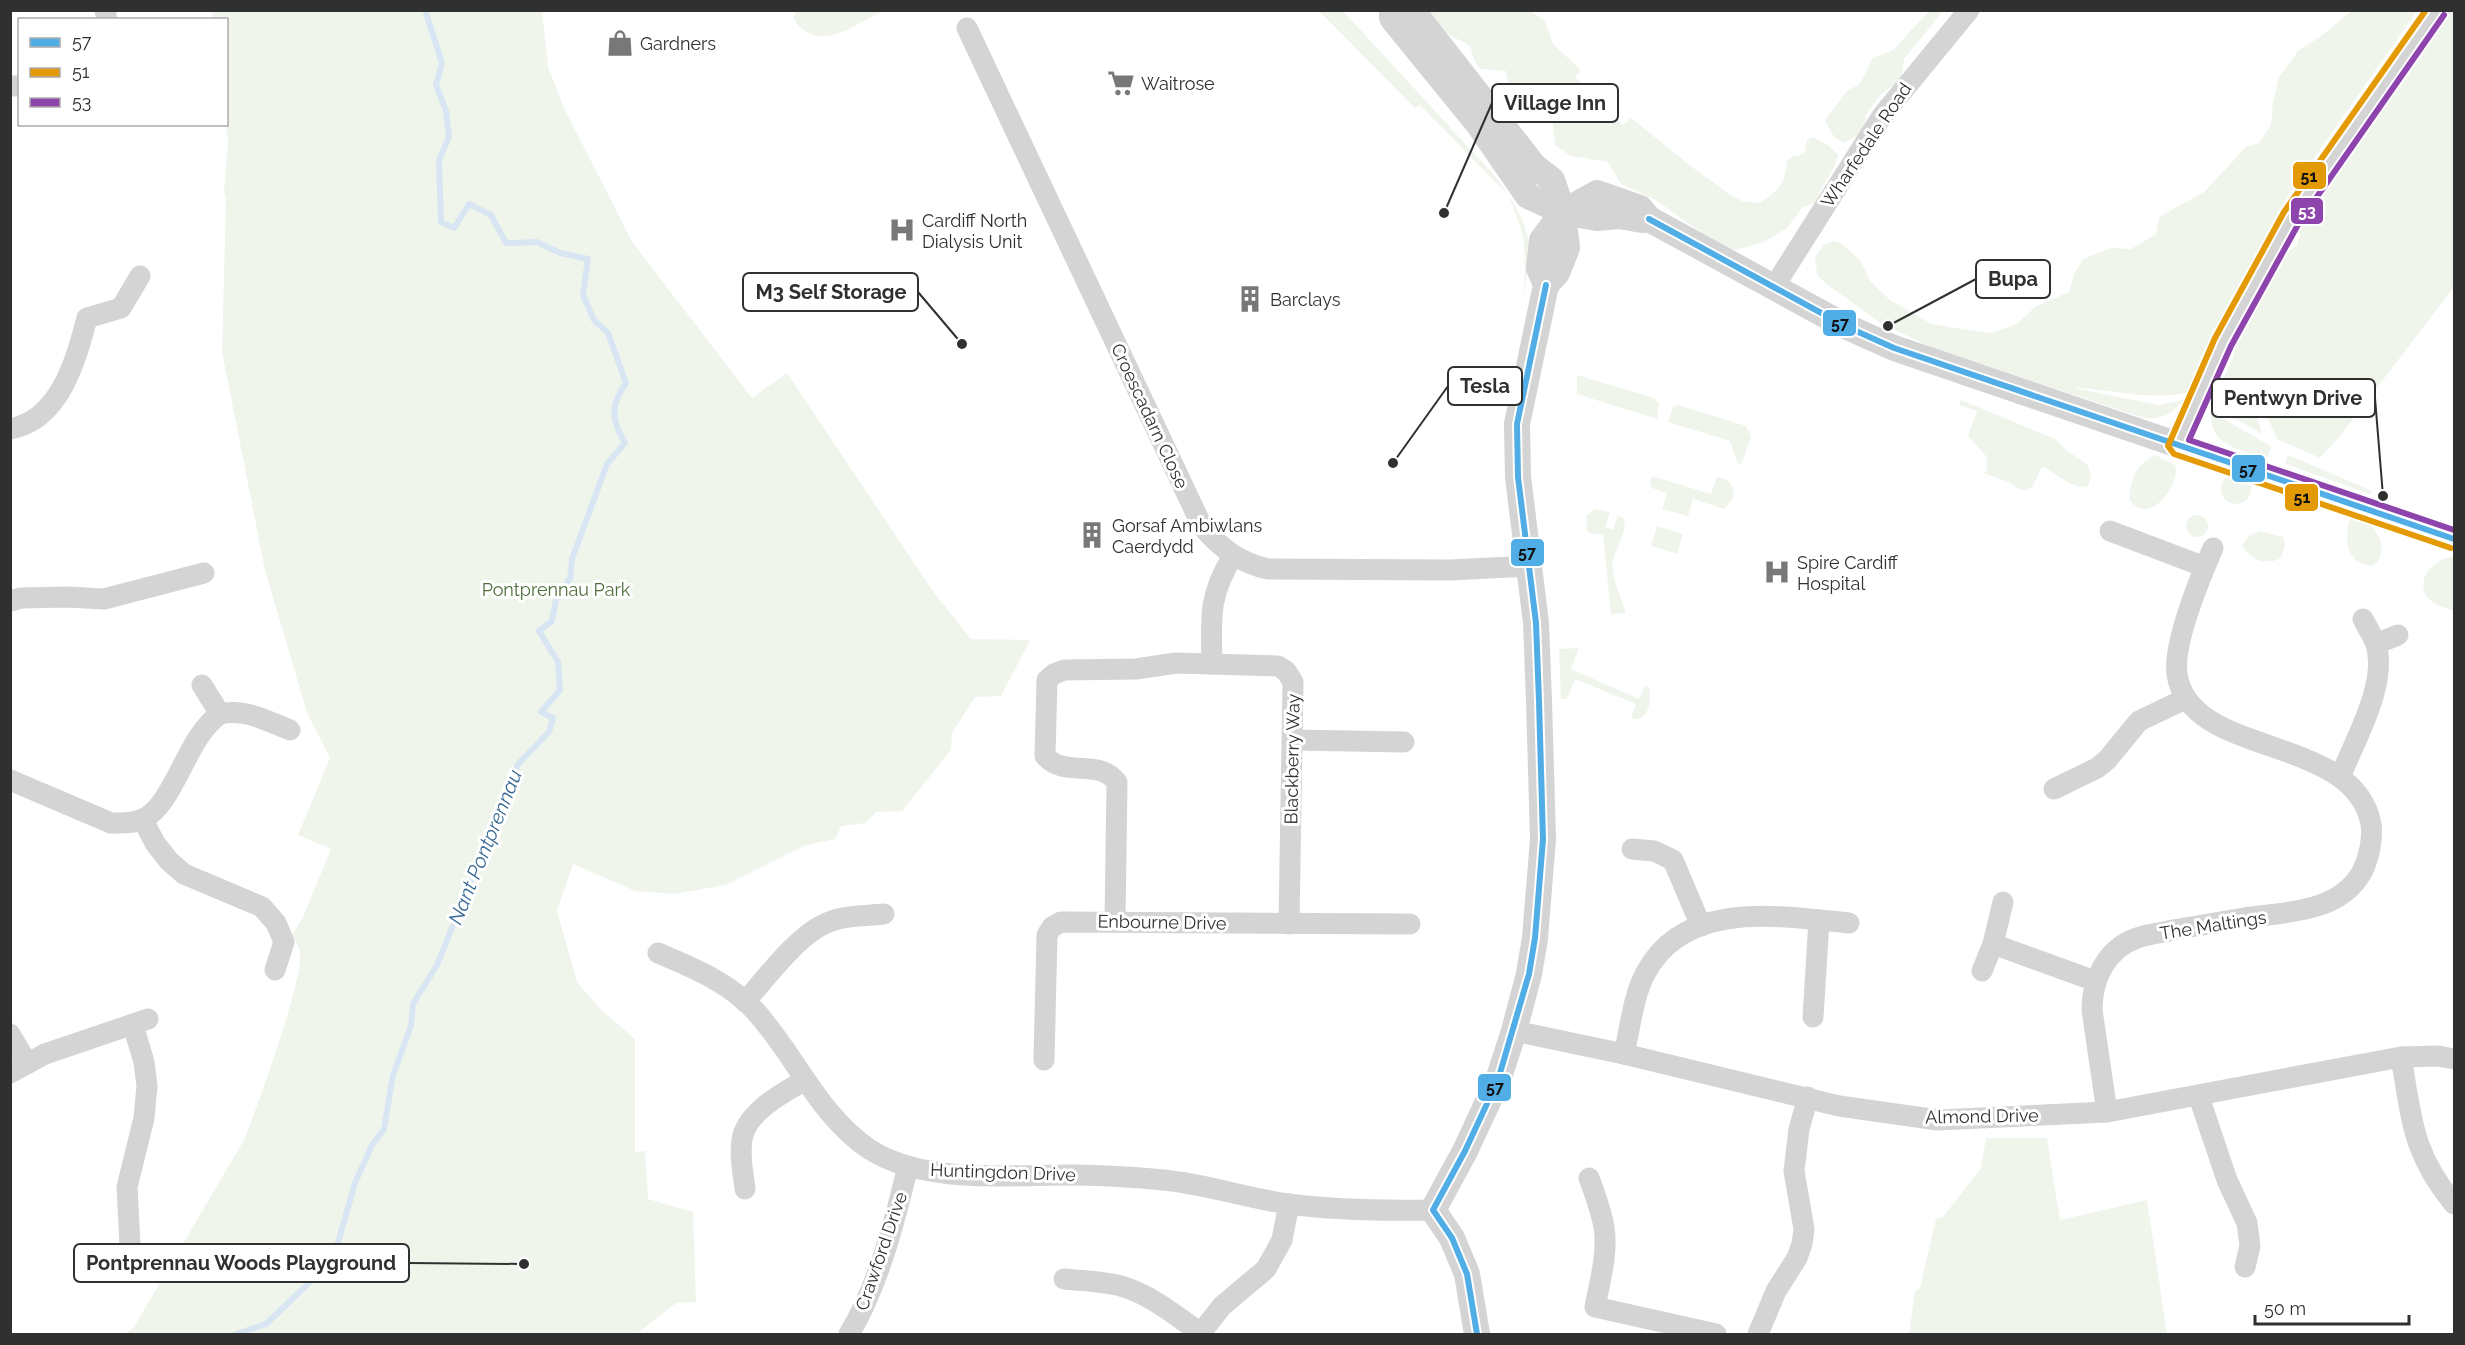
<svg xmlns="http://www.w3.org/2000/svg" width="2465" height="1345" font-family="Raleway,sans-serif">
	<style>
		.green { fill: #f0f5ec }
		.lines { fill: none; stroke-linecap: round; stroke-linejoin: round }
		.stream { stroke: #d8e6f3; stroke-width: 6 }
		.minor { stroke: #d4d4d4; stroke-width: 21 }
		.tertiary { stroke: #d4d4d4; stroke-width: 26 }
		.bus-1-casing { stroke: #fff; stroke-width: 10 }
		.bus-2-casing { stroke: #fff; stroke-width: 10 }
		.bus-3-casing { stroke: #fff; stroke-width: 10 }
		.bus-1 { stroke: #50ade5; stroke-width: 6 }
		.bus-2 { stroke: #e39a05; stroke-width: 6 }
		.bus-3 { stroke: #8e44ad; stroke-width: 6 }
		.labels { text-anchor: middle; dominant-baseline: central; stroke-width: 6; stroke-linejoin: round; paint-order: stroke }
		.poi-label { font-size: 18px; fill: #303030; stroke: #fff; text-anchor: start }
		.street-label { font-size: 18px; fill: #303030; stroke: #fff }
		.park-label { font-size: 18px; fill: #4d6e3a; stroke: #fff }
		.water-label { font-size: 20px; font-style: italic; fill: #386997; stroke: #fff }
		.leader { fill: none; stroke: #303030; stroke-width: 2 }
		.callout-dot { fill: #303030; stroke: #fff; stroke-width: 2 }
		.callout { fill: #fff; stroke: #303030; stroke-width: 2 }
		.callout-label { font-size: 20px; text-anchor: middle; font-weight: bold; fill: #303030 }
		.line-badge { stroke: #fff; stroke-width: 2 }
		.badge-label { font-size: 16px; text-anchor: middle; font-weight: bold; fill: #fff }
		.pale-badge-label { font-size: 16px; text-anchor: middle; font-weight: bold; fill: #111 }
	</style>
	<rect width="100%" height="100%" fill="#fff"/>
	<g class="green">
		<path d="M212,11h330l6,56 17,43 68,133 119,155 35,-25 145,217 39,49 59,1 -29,56 -26,1 -23,36 -1,17 -49,61 -26,1 -10,11 -25,3 -5,13 -30,6 -80,40 -52,9 -39,-3 -62,-27 -16,47 20,71 23,27 35,30v113l10,-1 3,48 45,13 3,90 -20,1 -39,31h-512l9,-7 110,-187c12,-30 61,-164 56,-188 -1,-6 -5,-12 -8,-17l11,-18 28,-68 -33,-14 32,-77 -23,-45 -42,-143 -43,-218 4,-151 -2,-10 4,-49 -2,-17v-105l-13,-1z"/>
		<path d="M797,11v-1l86,1c-30,14 -65,45 -90,7z"/>
		<path d="M1319,11h24l151,164c16,22 35,47 35,75 1,15 -4,32 -6,47l2,-28 -1,-26 -3,-14 -12,-33 -89,-91 -5,3z"/>
		<path d="M1422,11h109l14,10 8,23 28,26 -6,7 48,48 8,-7 61,49 40,29 10,5 18,2c19,-13 25,-19 27,-42l8,-6 3,1 7,-4 2,-12 6,-3 15,8 10,10c-3,17 -17,28 -21,47l-14,5 -16,21 -23,14 -29,8 -16,-5 -65,-46 -33,-15 -13,-22 -37,-6 -16,-11 -3,-27 -8,-10 -23,-5 -11,-10 -4,-22 -26,-2 -6,-9 -4,-14 -41,-22z"/>
		<polygon points="1929,11 1943,11 1904,59 1901,80 1880,95 1865,116 1867,127 1861,134 1844,143 1834,137 1825,120 1848,90 1859,85 1873,58 1893,50"/>
		<path d="M2351,11h66l-128,183 -44,89 52,-38 3,-10 -4,-15 150,-209h8v276l-114,149 -20,22 -43,-19 -18,-42 -9,-6 12,43 -51,-29 24,-52c-18,9 -32,31 -46,38 -25,12 -85,-3 -115,-3l85,17 24,-5c-10,15 -21,19 -39,18l-212,-70 -53,-26 -55,-40 -7,-8 -2,-17 9,-12 9,-4 8,2 20,18 9,20 20,19 42,24 29,5 30,4 26,-9 18,-17 34,-15 5,-18 9,-15 28,-11 20,1 25,-15 3,-17 45,-25 42,-45 13,-4 12,-19 2,-22 6,-25 19,-26 26,-17z"/>
		<polygon points="1577,375 1654,398 1659,403 1657,419 1577,394"/>
		<path d="M1961,400l94,39 11,11 22,15 3,11 -3,10c-18,4 -31,-14 -46,-19l-10,20 -8,4 -7,-3 -8,-6 -26,-9 4,-2 -1,-15 -18,-20 9,-25 -18,-6z"/>
		<polygon points="1678,405 1746,426 1751,437 1742,462 1738,465 1730,441 1668,422 1673,407"/>
		<path d="M2210,411l59,34 2,3 -4,10c-28,-9 -56,-10 -57,-47z"/>
		<path d="M2155,455l20,10c5,15 -13,43 -29,44 -8,0 -12,-4 -17,-9 2,-21 6,-35 26,-45z"/>
		<polygon points="2288,455 2372,491 2370,494 2285,464"/>
		<circle cx="2236" cy="489" r="15"/>
		<path d="M1652,476l59,18 6,-17c13,1 18,10 16,22l-9,10 -31,-10 -5,17 -26,-7 5,-16 -15,-5 -2,-6z"/>
		<path d="M1595,509l15,3 -5,15 8,3 5,-15 6,4c3,15 -8,28 -11,42 -3,16 9,37 13,52l-15,1 -8,-80h-10l-6,-3 -1,-15z"/>
		<circle cx="2197" cy="526" r="11"/>
		<path d="M2358,517c18,7 34,34 15,49 -26,-2 -30,-25 -23,-47z"/>
		<polygon points="1657,526 1683,534 1677,554 1651,546"/>
		<path d="M2259,531l24,6 2,8 -4,13c-15,8 -31,2 -39,-13l7,-9z"/>
		<path d="M2454,556v55c-9,-3 -23,-7 -28,-16 -10,-20 11,-37 28,-39z"/>
		<path d="M1579,648l-8,21 68,30 6,-14 4,3c3,13 -1,36 -18,30l5,-14 -61,-25 -8,20h-6l-2,-50z"/>
		<polygon points="1986,1138 2047,1138 2060,1220 2147,1200 2167,1334 1909,1334 1915,1291 1920,1288 1936,1219 1943,1217 1981,1168"/>
	</g>
	<g class="lines">
		<path class="stream" d="M236,1334l30,-10 67,-64 22,-77 17,-38 12,-16 9,-54 18,-49 2,-22 24,-39 81,-201 31,-32 4,-14 -12,-6 19,-22 -2,-28 -19,-31 13,-10 5,-26 13,-16 2,-20 35,-95 18,-21c-14,-24 -15,-37 1,-60l-18,-50 -14,-13 -11,-25 5,-36 -28,-6 -23,-11 -31,1 -15,-28 -22,-11 -15,24 -13,-6 -2,-62 10,-23 -3,-26 -10,-26 6,-22 -17,-53"/>
		<g class="minor">
			<polyline points="105,10 107,20"/>
			<path d="M967,28l235,498c18,22 38,37 66,43l182,1 81,-4"/>
			<polyline points="10,86 20,86"/>
			<polyline points="1774,287 1882,116 1969,10"/>
			<path d="M10,429c50,-9 66,-69 77,-111l34,-10 19,-32"/>
			<polyline points="2110,531 2205,567"/>
			<polyline points="10,601 21,598 67,597 104,599 204,573"/>
			<polyline points="2376,644 2398,635"/>
			<path d="M1212,664c-1,-46 -4,-68 21,-108"/>
			<path d="M220,714c25,-6 47,7 70,16"/>
			<polyline points="1293,740 1404,742"/>
			<path d="M2340,777c15,-37 48,-93 36,-133 -3,-8 -9,-17 -13,-25"/>
			<path d="M10,780l101,43c11,0 22,1 32,-4 32,-15 43,-82 77,-105l-18,-29"/>
			<polyline points="2054,789 2097,768 2107,760 2139,721 2185,699"/>
			<polyline points="143,820 155,843 169,861 184,874 262,907 276,923 284,942 275,970"/>
			<polyline points="1632,849 1654,851 1673,860 1701,926"/>
			<path d="M1115,922l2,-140c-21,-25 -51,-3 -72,-26l2,-76 7,-6 10,-4 72,-1 40,-6 102,3 8,5 7,11 -4,242"/>
			<polyline points="1993,944 2003,902"/>
			<path d="M658,953c35,15 73,30 99,60 39,44 62,102 112,136 54,35 138,26 200,26 31,0 63,2 95,5 41,4 82,18 124,24 48,6 97,7 145,6"/>
			<polyline points="1982,971 1993,944 2095,981"/>
			<path d="M745,1002c21,-24 54,-69 84,-80 16,-7 38,-6 55,-8"/>
			<polyline points="1813,1017 1819,920"/>
			<polyline points="1514,1031 1624,1054 1839,1106 1938,1120 2107,1112 2401,1057 2438,1056 2454,1059"/>
			<polyline points="10,1034 27,1063"/>
			<path d="M1624,1054c6,-25 9,-57 21,-80 39,-75 135,-58 204,-51"/>
			<path d="M2401,1057c11,63 11,96 53,147"/>
			<polyline points="1044,1060 1047,935 1052,927 1061,922 1410,924"/>
			<polyline points="10,1073 45,1054 148,1019"/>
			<polyline points="2199,1097 2227,1180 2247,1223 2250,1246 2245,1267"/>
			<path d="M2107,1112l-15,-102c0,-31 14,-61 45,-72 11,-4 24,-5 36,-8 23,-4 47,-8 71,-12 42,-6 95,-5 118,-46 7,-14 11,-33 9,-48 -17,-91 -182,-65 -194,-150 -4,-31 23,-96 36,-126"/>
			<path d="M1589,1178c6,16 12,32 15,49 4,26 -4,54 -9,80l121,27"/>
			<path d="M745,1189c-2,-17 -7,-40 -1,-57 9,-24 41,-40 61,-52"/>
			<polyline points="131,1264 127,1187 144,1118 147,1086 144,1062 133,1025"/>
			<path d="M1064,1279c20,2 41,2 60,8 29,9 53,30 77,46"/>
			<path d="M849,1334c29,-47 46,-114 59,-168"/>
			<polyline points="1200,1334 1222,1306 1266,1269 1282,1240 1289,1204"/>
			<polyline points="1758,1334 1776,1291 1797,1258 1802,1244 1804,1229 1794,1171 1799,1129 1808,1097"/>
		</g>
		<g class="tertiary">
			<polyline points="1392,10 1392,18 1479,125 1528,196 1563,212 1597,218 1619,216 1642,220"/>
			<polyline points="1412,10 1534,166 1552,180 1563,212 1567,248 1557,273 1546,285"/>
			<polyline points="2177,445 2223,342 2292,216 2437,10"/>
			<polyline points="1477,1334 1467,1274 1452,1238 1433,1210 1465,1151 1498,1080 1514,1031 1529,974 1535,938 1543,839 1539,701 1536,623 1518,477 1517,424 1546,285 1539,268 1542,240 1563,212 1597,193 1640,208 1649,219 1845,326 1894,348 2454,539"/>
		</g>
		<defs>
			<g id="bus-1">
				<polyline points="1649,219 1845,326 1894,348 2454,539"/>
				<polyline points="1477,1334 1467,1274 1452,1238 1433,1210 1465,1151 1498,1080 1529,974 1535,938 1543,839 1539,701 1536,623 1518,477 1517,424 1546,285"/>
			</g>
			<polyline id="bus-2" points="2426,10 2284,212 2215,338 2168,446 2174,454 2451,548"/>
			<polyline id="bus-3" points="2444,15 2300,221 2231,346 2189,440 2454,530"/>
		</defs>
		<use href="#bus-1" class="bus-1-casing"/>
		<use href="#bus-2" class="bus-2-casing"/>
		<use href="#bus-3" class="bus-3-casing"/>
		<use href="#bus-1" class="bus-1"/>
		<use href="#bus-2" class="bus-2"/>
		<use href="#bus-3" class="bus-3"/>
	</g>
	<defs>
		<symbol id="shop-bare" viewBox="-9 -9 18 18"><path d="M-5-2.5h2.3a2.7 3.5 0 0 1 5.4 0H5L5.5 6h-11ZM-1.5-2.5h3a1.5 2.3 0 0 0-3 0Z" fill="#787878" stroke="#fff" stroke-width="2.5" paint-order="stroke"/></symbol>
		<symbol id="supermarket-bare" viewBox="-9 -9 18 18"><path d="M-6-5.5h2.5l.6 2H6L4.5 2H-2.5L-4.4-4H-6ZM-1.5 3.2a1.3 1.3 0 1 0 .1 0ZM3 3.2a1.3 1.3 0 1 0 .1 0Z" fill="#787878" stroke="#fff" stroke-width="2.5" paint-order="stroke"/></symbol>
		<symbol id="hospital-bare" viewBox="-9 -9 18 18"><path d="M-5-5h3v3.5h4V-5h3V5h-3V1.5h-4V5h-3Z" fill="#787878" stroke="#fff" stroke-width="2.5" paint-order="stroke"/></symbol>
		<symbol id="building-bare" viewBox="-9 -9 18 18"><path d="M-4-6H4V6H1V3H-1V6H-4ZM-2.5-4.3h1.7v1.8h-1.7ZM.8-4.3h1.7v1.8H.8ZM-2.5-1h1.7V.8h-1.7ZM.8-1h1.7V.8H.8Z" fill="#787878" stroke="#fff" stroke-width="2.5" paint-order="stroke"/></symbol>
	</defs>
	<g fill-rule="evenodd">
		<use href="#shop-bare" x="601" y="24" width="38" height="38"/>
		<use href="#supermarket-bare" x="1102" y="64" width="38" height="38"/>
		<use href="#hospital-bare" x="883" y="211" width="38" height="38"/>
		<use href="#building-bare" x="1231" y="280" width="38" height="38"/>
		<use href="#building-bare" x="1073" y="516" width="38" height="38"/>
		<use href="#hospital-bare" x="1758" y="553" width="38" height="38"/>
	</g>
	<g class="labels">
		<g class="poi-label">
			<text x="640" y="43">Gardners</text>
			<text x="1141" y="83">Waitrose</text>
			<text x="922" y="220">Cardiff North<tspan x="922" dy="21">Dialysis Unit</tspan></text>
			<text x="1270" y="299">Barclays</text>
			<text x="1112" y="525">Gorsaf Ambiwlans<tspan x="1112" dy="21">Caerdydd</tspan></text>
			<text x="1797" y="562">Spire Cardiff<tspan x="1797" dy="21">Hospital</tspan></text>
		</g>
		<g class="street-label">
			<text transform="translate(1866 145) rotate(-56)">Wharfedale Road</text>
			<text transform="translate(1150 416) rotate(65)">Croescadarn Close</text>
			<text transform="translate(1292 759) rotate(-89)">Blackberry Way</text>
			<text transform="translate(1162 922) rotate(1)">Enbourne Drive</text>
			<text transform="translate(2213 925) rotate(-9)">The Maltings</text>
			<text transform="translate(1982 1116) rotate(-1)">Almond Drive</text>
			<text transform="translate(1003 1172) rotate(2)">Huntingdon Drive</text>
			<text transform="translate(881 1251) rotate(-71)">Crawford Drive</text>
		</g>
		<g class="park-label">
			<text x="556" y="589">Pontprennau Park</text>
		</g>
		<g class="water-label">
			<text transform="translate(485 847) rotate(-68)">Nant Pontprennau</text>
		</g>
	</g>
	<path class="leader" d="M1444 213L1492 103M1888 326L1976 279M962 344L918 292M1393 463L1448 386M2383 496L2375 398M524 1264L409 1263"/>
	<g class="callout-dot">
		<circle cx="1444" cy="213" r="6"/>
		<circle cx="1888" cy="326" r="6"/>
		<circle cx="962" cy="344" r="6"/>
		<circle cx="1393" cy="463" r="6"/>
		<circle cx="2383" cy="496" r="6"/>
		<circle cx="524" cy="1264" r="6"/>
	</g>
	<g class="callout">
		<rect x="1492" y="84" width="126" height="38" rx="6"/>
		<rect x="1976" y="260" width="74" height="38" rx="6"/>
		<rect x="743" y="273" width="175" height="38" rx="6"/>
		<rect x="1448" y="367" width="74" height="38" rx="6"/>
		<rect x="2212" y="379" width="163" height="38" rx="6"/>
		<rect x="74" y="1244" width="335" height="38" rx="6"/>
	</g>
	<g class="callout-label">
		<text x="1555" y="110">Village Inn</text>
		<text x="2013" y="286">Bupa</text>
		<text x="831" y="299">M3 Self Storage</text>
		<text x="1485" y="393">Tesla</text>
		<text x="2293" y="405">Pentwyn Drive</text>
		<text x="241" y="1270">Pontprennau Woods Playground</text>
	</g>
	<g class="line-badge">
		<rect x="2292" y="161" width="35" height="29" rx="6" fill="#e39a05"/>
		<rect x="2290" y="197" width="34" height="28" rx="6" fill="#8e44ad"/>
		<rect x="1822" y="309" width="35" height="28" rx="6" fill="#50ade5"/>
		<rect x="2231" y="454" width="35" height="29" rx="6" fill="#50ade5"/>
		<rect x="2284" y="483" width="35" height="29" rx="6" fill="#e39a05"/>
		<rect x="1510" y="538" width="35" height="29" rx="6" fill="#50ade5"/>
		<rect x="1477" y="1073" width="35" height="29" rx="6" fill="#50ade5"/>
	</g>
	<g class="badge-label">
		<text x="2307" y="217">53</text>
	</g>
	<g class="pale-badge-label">
		<text x="2309" y="182">51</text>
		<text x="1840" y="329">57</text>
		<text x="2248" y="475">57</text>
		<text x="2302" y="503">51</text>
		<text x="1527" y="558">57</text>
		<text x="1495" y="1093">57</text>
	</g>
	<rect width="2465" height="1345" fill="none" stroke="#303030" stroke-width="24"/>
	<rect x="18" y="18" width="210" height="108" fill="#ffffff" stroke="#acacac" stroke-width="1.5"/>
	<rect x="30" y="38" width="30" height="9" fill="#50ade5" stroke="#acacac" stroke-width="1.5"/>
	<text x="72" y="48" font-size="18" fill="#303030">57</text>
	<rect x="30" y="68" width="30" height="9" fill="#e39a05" stroke="#acacac" stroke-width="1.5"/>
	<text x="72" y="78" font-size="18" fill="#303030">51</text>
	<rect x="30" y="98" width="30" height="9" fill="#8e44ad" stroke="#acacac" stroke-width="1.5"/>
	<text x="72" y="108" font-size="18" fill="#303030">53</text>
	<path d="M2255 1315v9h154v-9" fill="none" stroke="#303030" stroke-width="3"/>
	<text x="2264" y="1315" font-size="18" fill="#303030" stroke="#ffffff" stroke-width="4.5" paint-order="stroke">50 m</text>
</svg>
